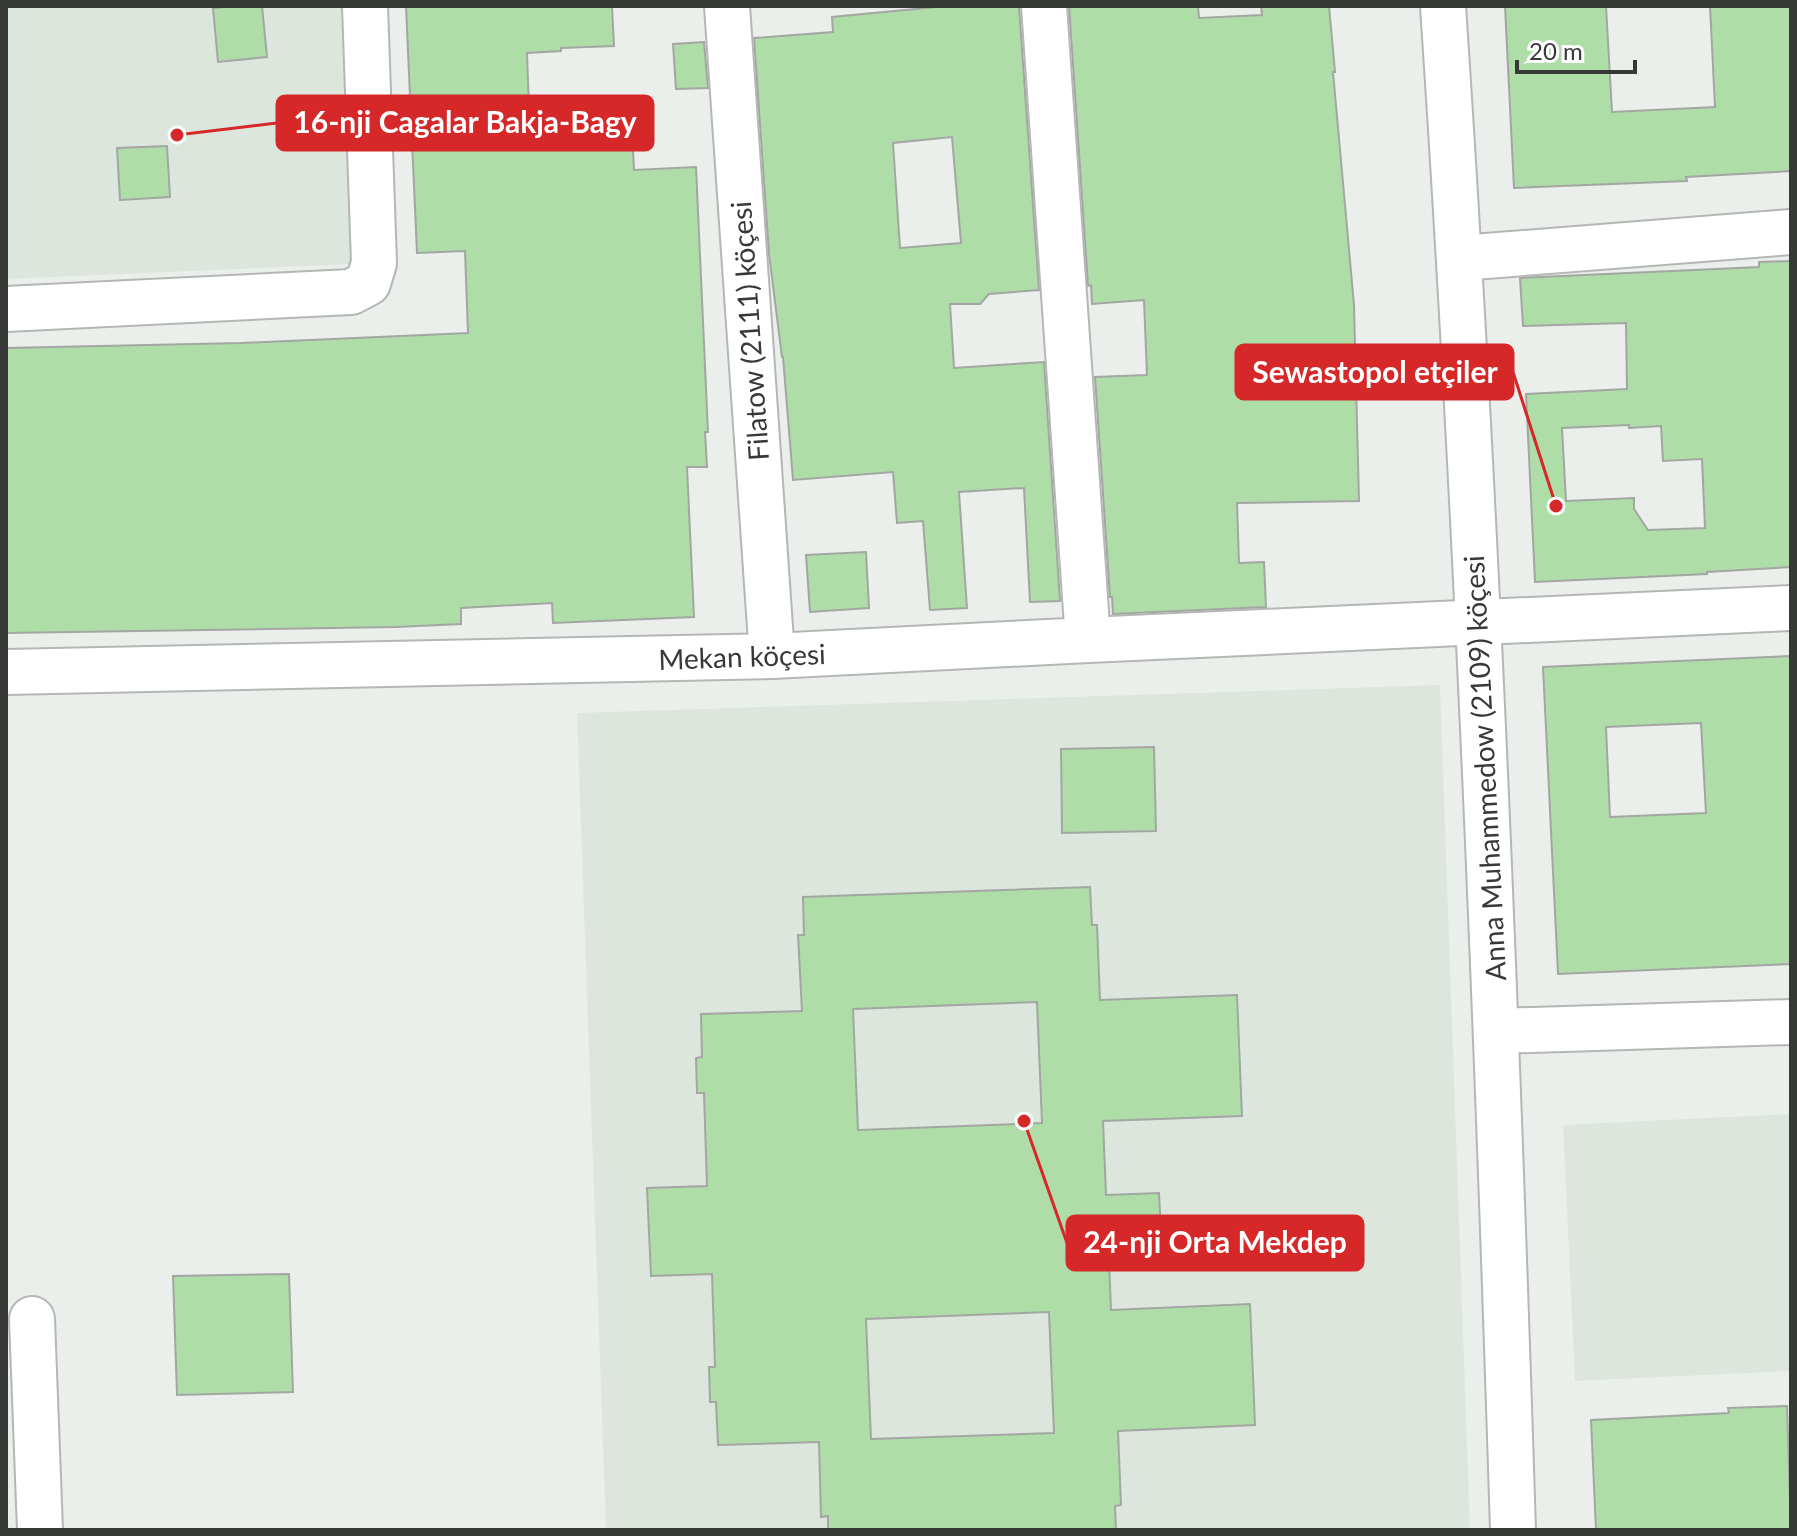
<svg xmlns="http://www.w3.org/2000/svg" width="1797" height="1536" font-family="Lato,sans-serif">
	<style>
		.built { fill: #dde6dc }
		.building { fill: #aedda8; stroke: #a3a6a3; stroke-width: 2; fill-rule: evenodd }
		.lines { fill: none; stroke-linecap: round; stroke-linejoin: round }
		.minor-casing { stroke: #b4b7b3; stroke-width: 48 }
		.minor { stroke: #fff; stroke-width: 44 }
		.labels { text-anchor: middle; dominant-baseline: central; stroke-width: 7; stroke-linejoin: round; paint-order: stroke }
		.street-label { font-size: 28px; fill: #373937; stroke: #fff }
		.leader { fill: none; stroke: #d62828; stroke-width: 3 }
		.callout-dot { fill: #d62828; stroke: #fff; stroke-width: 3 }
		.callout { fill: #d62828; stroke: #d62828; stroke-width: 3 }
		.callout-label { font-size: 30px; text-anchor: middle; font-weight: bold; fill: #fff }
	</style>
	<rect width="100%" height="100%" fill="#ebefeb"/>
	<g class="built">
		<polygon points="6,6 341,6 353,264 6,279"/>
		<polygon points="1440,685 1470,1530 606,1530 577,713"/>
		<polygon points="1791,1114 1791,1371 1575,1381 1563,1125"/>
	</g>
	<g class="building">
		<polygon points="238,6 262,6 267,57 218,62 213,8"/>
		<polygon points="406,6 612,6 614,46 561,48 561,51 527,53 530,135 632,130 634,170 696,167 708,432 705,432 707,467 687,467 694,617 553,623 552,603 461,608 461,624 396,627 6,633 6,348 241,343 468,333 465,251 417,253"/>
		<path d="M947,6h72l20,284 -50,4 -9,10h-30l4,64 90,-6 16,239 -30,1 -6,-114 -65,4 8,116 -37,2 -7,-89 -26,2 -4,-51 -100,8 -10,-123h-1l-13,-103 -15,-216 79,-6 -1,-15zM952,137l9,106 -61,5 -7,-105z"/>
		<polygon points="1069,6 1198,6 1199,18 1262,15 1261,6 1329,6 1335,72 1333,72 1354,305 1359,501 1237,503 1239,563 1264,562 1266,607 1113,614 1112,597 1110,597 1095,377 1147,375 1144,300 1092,304 1091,285 1088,286"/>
		<polygon points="1505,6 1606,6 1612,112 1715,107 1710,6 1791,6 1791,171 1686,177 1687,181 1514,188"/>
		<polygon points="704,42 708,88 676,89 673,44"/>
		<polygon points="167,146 170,197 120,200 117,148"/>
		<path d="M1791,261v306l-84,5v2l-172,8 -9,-188 101,-5 -1,-66 -103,3 -3,-48 239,-11v-5zM1629,425v3l32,-2 2,35 39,-2 3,69 -57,2 -14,-21v-11l-68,3 -4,-73z"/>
		<polygon points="866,552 869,608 810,612 806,555"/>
		<path d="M1791,656v308l-233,10 -15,-307zM1701,723l5,90 -96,4 -4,-90z"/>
		<polygon points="1154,747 1156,831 1062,833 1061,749"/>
		<path d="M1090,887l2,38h5l3,75 137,-5 5,121 -139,5 3,74 53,-2 2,40 -53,2 3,75 139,-6 5,121 -137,6 3,74 -6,1 1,24h-288v-14l-7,1 -2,-75 -101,3 -2,-43h-6l-1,-35h6l-3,-93 -61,2 -4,-88 60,-2 -3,-93h-7l-1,-35 6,-1 -1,-43 101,-3 -4,-76h6l-1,-38zM1037,1002l5,121 -184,7 -5,-121zM1049,1312l5,121 -183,6 -5,-120z"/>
		<polygon points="289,1274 293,1392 177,1395 173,1276"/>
		<polygon points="1787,1406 1791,1530 1596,1530 1591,1420 1729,1413 1728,1408"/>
	</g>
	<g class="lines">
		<defs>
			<g id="minor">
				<polyline points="727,6 772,656"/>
				<polyline points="1044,6 1088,640"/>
				<path d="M1443,6c34,507 54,1016 70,1524"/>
				<polyline points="1460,258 1791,232"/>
				<polyline points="6,309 351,292 368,283 374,263 365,6"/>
				<polyline points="6,672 772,656 1088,640 1791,608"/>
				<polyline points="1496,1031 1791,1022"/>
				<polyline points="32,1319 40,1530"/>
			</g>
		</defs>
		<use href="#minor" class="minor-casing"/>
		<use href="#minor" class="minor"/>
	</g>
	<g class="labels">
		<g class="street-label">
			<text transform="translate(749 331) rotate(-94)">Filatow (2111) köçesi</text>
			<text transform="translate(742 656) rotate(-2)">Mekan köçesi</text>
			<text transform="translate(1484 768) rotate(-93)">Anna Muhammedow (2109) köçesi</text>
		</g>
	</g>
	<path class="leader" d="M177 135L277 123M1556 506L1513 372M1024 1121L1067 1243"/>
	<g class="callout-dot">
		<circle cx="177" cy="135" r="8"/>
		<circle cx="1556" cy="506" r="8"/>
		<circle cx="1024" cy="1121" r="8"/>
	</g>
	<g class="callout">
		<rect x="277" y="96" width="376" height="54" rx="8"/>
		<rect x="1236" y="345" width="277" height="54" rx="8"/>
		<rect x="1067" y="1216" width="296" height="54" rx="8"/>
	</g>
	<g class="callout-label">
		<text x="465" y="133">16-nji Cagalar Bakja-Bagy</text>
		<text x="1375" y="383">Sewastopol etçiler</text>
		<text x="1215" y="1253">24-nji Orta Mekdep</text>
	</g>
	<rect width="1797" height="1536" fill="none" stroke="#373937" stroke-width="16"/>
	<path d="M1517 60v12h118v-12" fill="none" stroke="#373937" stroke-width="4"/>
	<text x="1529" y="60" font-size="24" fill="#373937" stroke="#ffffff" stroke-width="6" paint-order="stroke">20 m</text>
</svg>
